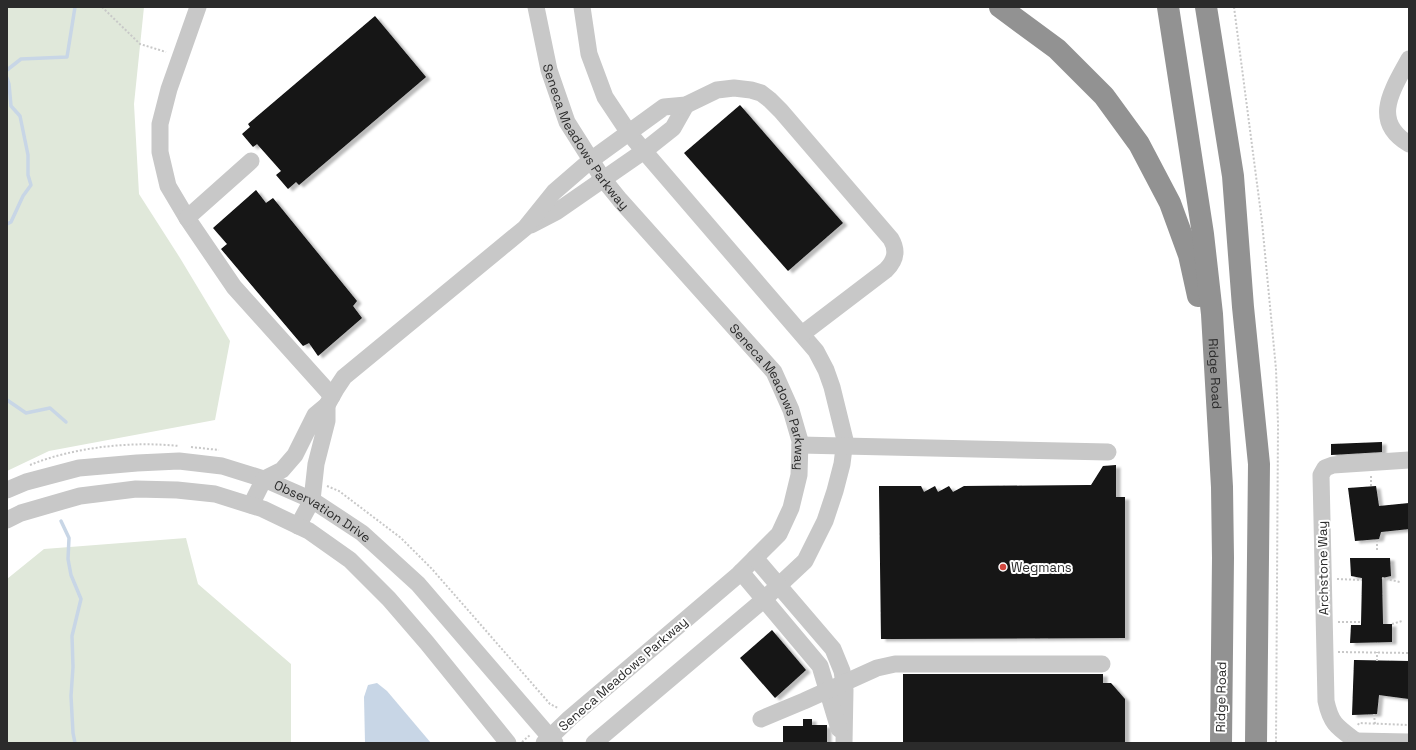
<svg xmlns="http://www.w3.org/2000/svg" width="1416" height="750" font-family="'Space Grotesk',sans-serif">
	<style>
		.green { fill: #e0e8da }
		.water { fill: #c8d6e6 }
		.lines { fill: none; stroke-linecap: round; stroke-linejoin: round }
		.stream { stroke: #c8d6e6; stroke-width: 3.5 }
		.building { fill: #121212; filter: url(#shadow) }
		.path { stroke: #c8c8c8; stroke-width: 2; stroke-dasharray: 2 2; stroke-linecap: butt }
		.minor { stroke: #c8c8c8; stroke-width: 17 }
		.highway { stroke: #929292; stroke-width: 22 }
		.poi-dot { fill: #d1473f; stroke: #fff; stroke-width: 1.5 }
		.labels { text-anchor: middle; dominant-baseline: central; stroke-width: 4; stroke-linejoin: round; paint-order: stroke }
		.street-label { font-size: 13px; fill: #2b2b2b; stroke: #fff }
		.poi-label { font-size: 13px; fill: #2b2b2b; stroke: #fff; text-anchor: start }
	</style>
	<defs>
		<filter id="shadow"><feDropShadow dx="4.5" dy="2.5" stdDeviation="1" flood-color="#0004"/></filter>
	</defs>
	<rect width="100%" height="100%" fill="#fff"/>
	<g class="green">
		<polygon points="7,7 144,7 134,104 139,194 180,258 230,341 215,420 49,451 7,471"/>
		<polygon points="186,538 198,584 291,664 291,743 7,743 7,579 44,549"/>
	</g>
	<polygon class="water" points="377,683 387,691 431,743 365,743 364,697 368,685"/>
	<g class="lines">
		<g class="stream">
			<polyline points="7,70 21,59 67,57 75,7"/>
			<polyline points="7,78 9,84 11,106 20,116 28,155 28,175 31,185 23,196 11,222 7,224"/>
			<polyline points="7,400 26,413 50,408 66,422"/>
			<polyline points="61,521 69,538 68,559 71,575 81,599 72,636 73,667 71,696 73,733 75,743"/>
		</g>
	</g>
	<g class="building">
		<polygon points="375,16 426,77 299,185 296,182 288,189 276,175 281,171 257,144 253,147 242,134 250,127 248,124"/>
		<polygon points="740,105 843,223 788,271 684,153"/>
		<polygon points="256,190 266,203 273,198 357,301 353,306 362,318 318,356 309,343 303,346 221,249 227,244 213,228"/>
		<polygon points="1382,442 1382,452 1331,455 1331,444"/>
		<polygon points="1116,465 1116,497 1125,497 1125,638 881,639 879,486 921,486 924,492 935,486 938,492 949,486 953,492 964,486 1091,485 1103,466"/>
		<polygon points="1376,486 1379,506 1409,503 1409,529 1381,532 1379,539 1355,541 1348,488"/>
		<polygon points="1350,558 1390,558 1391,576 1382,578 1383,624 1392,624 1392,642 1350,643 1351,625 1361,625 1362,578 1351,576"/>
		<polygon points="772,630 806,670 775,698 740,658"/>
		<polygon points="1354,660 1409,661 1409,699 1379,695 1377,714 1352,715"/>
		<polygon points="903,674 1103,674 1103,683 1111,683 1125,699 1125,743 903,743"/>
		<polygon points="803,719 812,719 812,725 827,725 827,743 783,743 783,726 803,726"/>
	</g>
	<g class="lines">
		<g class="path">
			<polyline points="102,7 140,44 166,52"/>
			<polyline points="1234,7 1262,222 1276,369 1278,424 1276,743"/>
			<polyline points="191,447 219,450"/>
			<path d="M30,465c44,-18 102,-24 149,-19"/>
			<polyline points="1371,476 1371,486"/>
			<polyline points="327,486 339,491 401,538 432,569 550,704 558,708"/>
			<polyline points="1377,550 1377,539"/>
			<polyline points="1382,578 1400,582"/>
			<polyline points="1337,579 1362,580"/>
			<polyline points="1338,622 1361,622"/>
			<polyline points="1392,624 1402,621"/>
			<polyline points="1338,652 1409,653"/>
			<polyline points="1377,661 1377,652"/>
			<polyline points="1374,714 1375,724"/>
			<polyline points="1358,725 1359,723 1409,725"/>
			<polyline points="522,742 530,735"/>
		</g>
		<g class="minor">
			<polyline points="198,7 169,89 160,124 160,152 168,186 187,218 234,287 332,396"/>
			<path id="s1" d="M536,7l13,63 18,52 36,57 17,21 154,172 17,38 9,31 -1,34 -8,33 -12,26 -41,41 -168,143 -26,25"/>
			<polyline points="582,7 589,54 605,97 629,133 644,151 816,351 826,370 832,387 845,440 842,464 835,491 825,521 805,561 761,602 594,743"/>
			<path d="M1409,59c-16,30 -39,62 0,85"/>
			<polyline points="187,218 251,161"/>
			<polyline points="531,225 556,212 644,151 673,128 686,105"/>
			<path d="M327,405l9,-16 8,-12 181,-149 29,-36 37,-32 73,-53 22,-2 31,-15 17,-2 17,2 10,3 9,7 11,11 110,128c7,12 4,22 -5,31l-84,64"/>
			<polyline points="800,445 1108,452"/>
			<path id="s2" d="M7,490l19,-8 53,-14 58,-5 42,-2 43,5 42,13 48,21 50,33 56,51 137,159"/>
			<polyline points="251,505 264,479 282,470 295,455 315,415 327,405 327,421 316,464 312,500 298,526"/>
			<polyline points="7,520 21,513 80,496 136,489 177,490 215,494 263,509 309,531 350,560 389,599 427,643 508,743"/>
			<polyline points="755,558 833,649 842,671 845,690 844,743"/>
			<polyline points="741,572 820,666 839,729"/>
			<polyline points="761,719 804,701 877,668 895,664 1102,664"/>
			<path d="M1356,741c-19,-14 -25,-17 -30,-40l-5,-226 4,-7 8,-3 76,-5"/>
			<polyline points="1355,743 1356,741 1409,742"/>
		</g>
		<g class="highway">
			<polyline points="1000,7 1057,49 1104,96 1139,144 1170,203 1189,255 1198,296"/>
			<path id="s3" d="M1168,7l35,227 9,80 10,173 1,71 -2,185"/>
			<polyline points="1206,7 1233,176 1243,307 1259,464 1256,743"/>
		</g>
	</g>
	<circle class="poi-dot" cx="1003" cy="567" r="4"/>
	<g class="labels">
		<g class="street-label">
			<text stroke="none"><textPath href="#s1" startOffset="141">Seneca Meadows Parkway</textPath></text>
			<text stroke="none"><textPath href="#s3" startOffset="370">Ridge Road</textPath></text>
			<text stroke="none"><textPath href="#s1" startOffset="465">Seneca Meadows Parkway</textPath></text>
			<text stroke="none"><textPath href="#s2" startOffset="330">Observation Drive</textPath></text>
			<text transform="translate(1323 568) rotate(-91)">Archstone Way</text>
			<text transform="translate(623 674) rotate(-41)">Seneca Meadows Parkway</text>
			<text transform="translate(1221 697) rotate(-89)">Ridge Road</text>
		</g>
		<g class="poi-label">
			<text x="1011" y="567">Wegmans</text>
		</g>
	</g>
	<rect width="1416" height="750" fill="none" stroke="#2b2b2b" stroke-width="16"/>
</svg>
